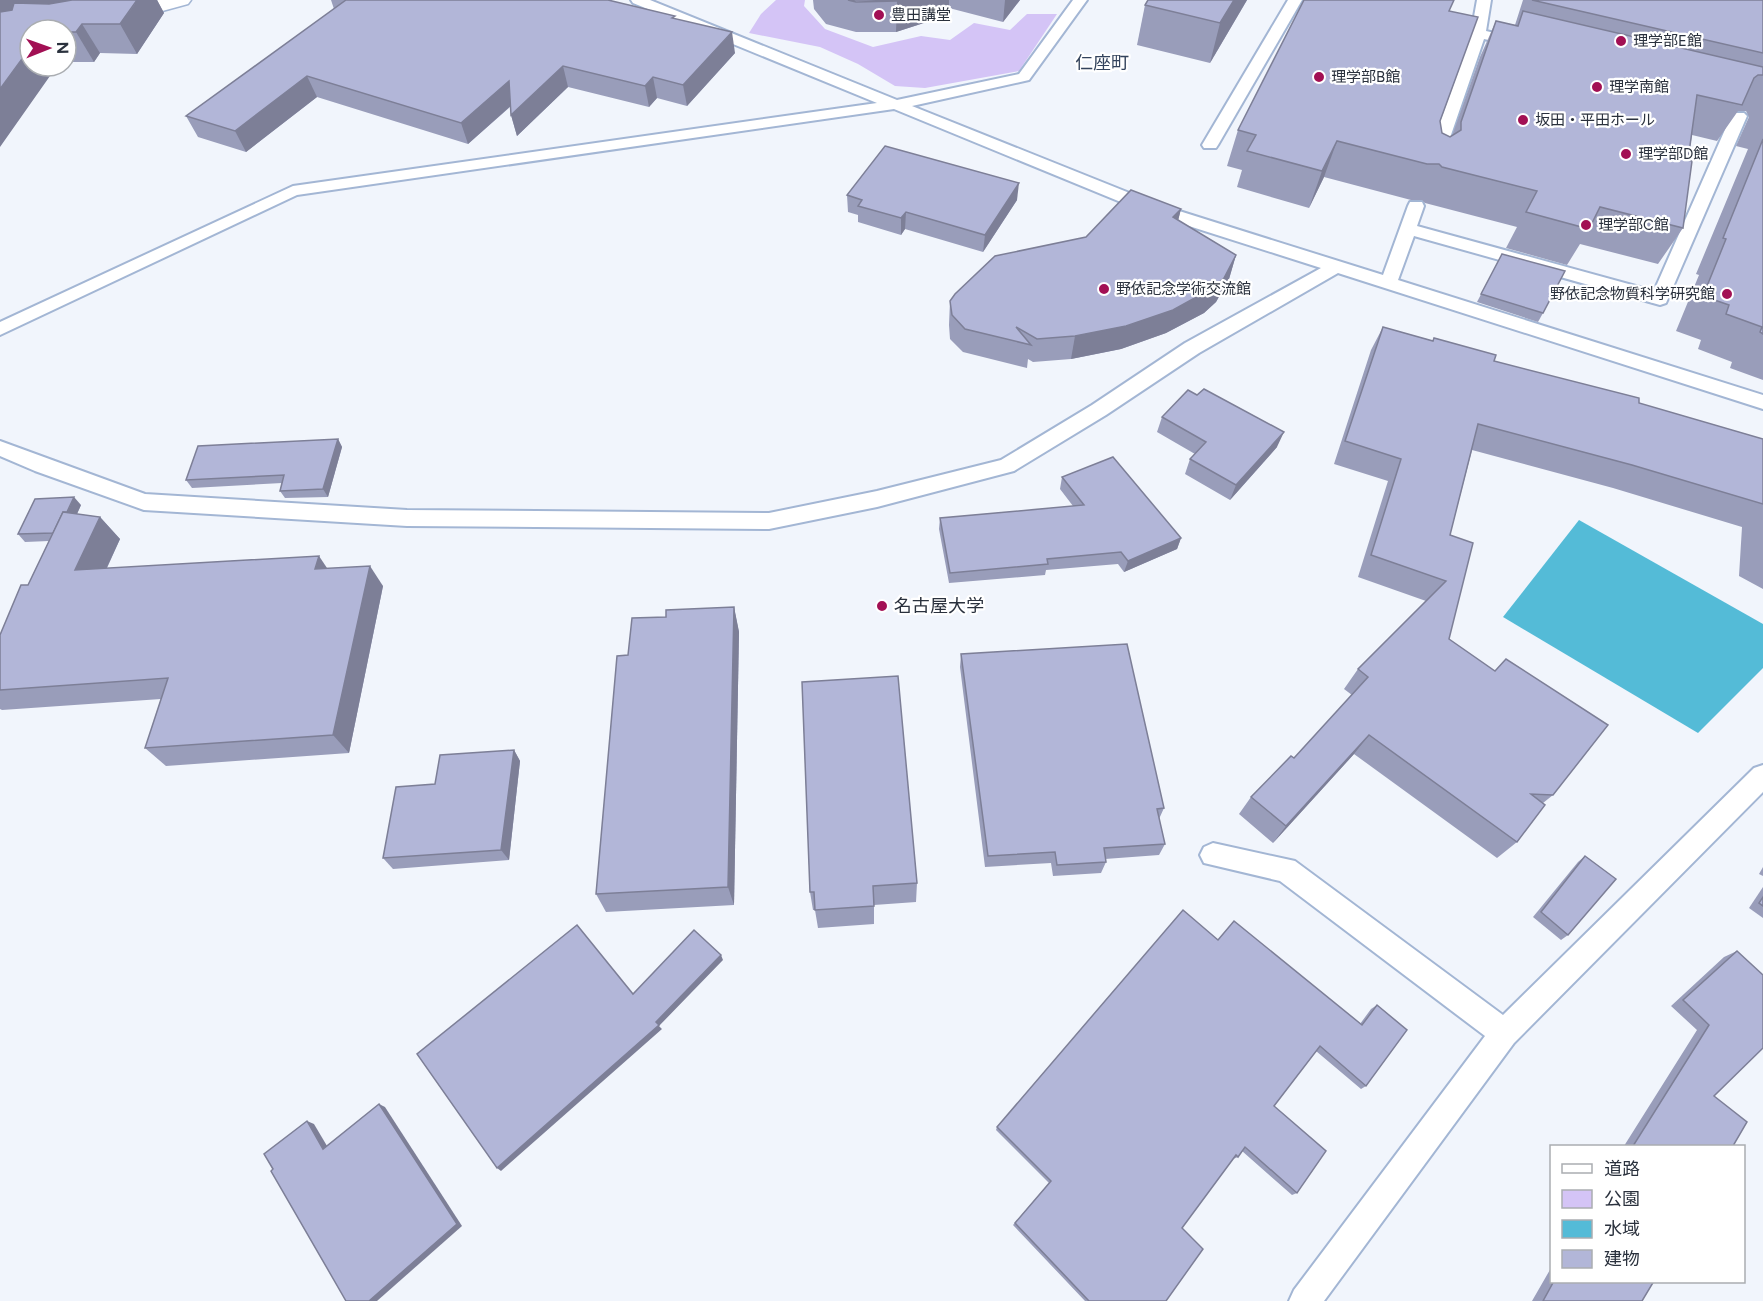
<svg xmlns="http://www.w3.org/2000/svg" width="1763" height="1301" font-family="Figtree,'Noto Sans JP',sans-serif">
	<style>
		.green { fill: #d4c4f6 }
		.water { fill: #54bbd7 }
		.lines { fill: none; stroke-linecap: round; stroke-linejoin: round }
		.service-casing { stroke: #a3b6d4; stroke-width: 4 }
		.tertiary-casing { stroke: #a3b6d4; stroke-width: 3 }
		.service { fill: #fff; fill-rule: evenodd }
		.tertiary { fill: #fff; fill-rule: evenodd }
		.wall { fill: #999dba }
		.shaded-wall { fill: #7d7f97 }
		.building { fill: #b2b6d8; stroke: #7d7f97; stroke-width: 1.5 }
		.poi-dot { fill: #a21054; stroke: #fff; stroke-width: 2 }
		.labels { text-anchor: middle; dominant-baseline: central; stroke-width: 4.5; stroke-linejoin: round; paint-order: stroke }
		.far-poi-label { font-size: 15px; fill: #2a313d; stroke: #fff; text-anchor: start }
		.far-quarter-label { font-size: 18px; fill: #33435c; stroke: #fff }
		.poi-label { font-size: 18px; fill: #2a313d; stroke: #fff; text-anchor: start }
	</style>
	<rect width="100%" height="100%" fill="#f1f5fc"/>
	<polygon class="green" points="776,0 805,0 804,6 825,29 873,47 921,36 950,40 974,23 1010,30 1027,14 1057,14 1019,71 925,88 895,86 858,64 820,47 749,33 761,14"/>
	<polygon class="water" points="1579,520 1763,624 1763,668 1698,733 1503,617"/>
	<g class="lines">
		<defs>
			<g id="service">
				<polygon points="631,0 650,0 897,100 1019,74 1073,0 1087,0 1029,80 912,106 1157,204 1383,275 1408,206 1410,202 1422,202 1424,206 1417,226 1654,291 1731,116 1734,113 1744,113 1747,116 1666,303 1660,305 1414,236 1398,280 1763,395 1763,409 1338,273 1199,353 1106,415 1014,471 877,507 769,529 407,526 144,510 35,471 0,456 0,441 145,494 407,510 769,513 877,491 1001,460 1092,405 1185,343 1321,268 1145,212 894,109 297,195 0,335 0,322 293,186 877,103 633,3"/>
				<polygon points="1288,0 1302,0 1218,145 1216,148 1204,148 1202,145"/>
				<polygon points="1477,0 1491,0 1486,31 1525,40 1527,43 1520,47 1484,39 1442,161 1434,166 1428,164 1426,161 1470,39"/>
				<polygon points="1763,765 1763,792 1514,1043 1324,1301 1289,1301 1294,1290 1485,1036 1280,881 1204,863 1200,855 1204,847 1213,843 1295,861 1503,1015 1754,768"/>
			</g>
			<polygon id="tertiary" points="158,0 191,0 188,4 133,19 66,31 30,30 30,35 26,30 29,26 36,24 131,7"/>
		</defs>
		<use href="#service" class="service-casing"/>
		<use href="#tertiary" class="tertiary-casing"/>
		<use href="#service" class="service"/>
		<use href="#tertiary" class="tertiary"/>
	</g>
	<g class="wall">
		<polygon points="0,0 157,0 164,13 137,54 100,53 94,62 66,62 66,30 30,30"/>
		<polygon points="331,0 608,0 675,19 735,53 687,106 657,98 649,107 568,87 517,136 511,115 511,106 468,144 317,97 246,152 198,137 186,116 334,9"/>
		<polygon points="813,0 1020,0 1003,22 949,8 930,21 896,32 856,32 826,24 814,9"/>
		<polygon points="1148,0 1247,0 1210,63 1137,45 1145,5"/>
		<polygon points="1523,0 1763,0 1763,380 1730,368 1732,362 1698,349 1701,340 1676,331 1699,275 1696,274 1748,149 1736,146 1749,117 1746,111 1738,111 1717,141 1692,135 1688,160 1683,228 1658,264 1580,244 1567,265 1506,248 1517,227 1425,203 1422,200 1411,200 1324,177 1309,208 1237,187 1242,170 1227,166 1238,130 1450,11 1440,121 1442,133 1450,137 1452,136 1480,57 1496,21 1515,25"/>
		<polygon points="847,195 1017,200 983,252 905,229 901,235 858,222 858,215 848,212"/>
		<polygon points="1181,209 1178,220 1236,255 1229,279 1216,302 1204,313 1166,333 1121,349 1071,359 1033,362 1028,359 1027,368 963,352 950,339 949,325 950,301 1086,237"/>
		<polygon points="1502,254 1543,313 1538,322 1477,302"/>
		<polygon points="1383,327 1433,341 1434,338 1494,361 1763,439 1763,589 1739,576 1742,527 1613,488 1472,450 1450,535 1449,639 1553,795 1543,803 1517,842 1497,858 1354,754 1273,843 1239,814 1251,797 1294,758 1352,695 1344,689 1358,669 1426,601 1358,577 1388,481 1334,464 1371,350"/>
		<polygon points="1162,417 1277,447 1230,500 1185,474 1190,459 1195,454 1157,432"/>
		<polygon points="338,439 342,447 328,497 285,498 280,491 282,483 192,488 186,480"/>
		<polygon points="1062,477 1181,538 1177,549 1124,572 1118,564 1046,570 1045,575 949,583 939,529 940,518 1073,506 1060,489"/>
		<polygon points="81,505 77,514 100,517 120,539 107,568 327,568 383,586 349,753 166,766 145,748 161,699 2,710 0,709 0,635 28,585 49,541 25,542 18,534"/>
		<polygon points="734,607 739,632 734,905 606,912 596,894 628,655 666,617"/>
		<polygon points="961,654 1164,808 1159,819 1165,844 1159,855 1105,859 1106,862 1101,873 1053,876 1051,863 985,867 960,667"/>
		<polygon points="802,682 917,883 916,902 874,905 874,924 818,928 815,910 813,910 810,892"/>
		<polygon points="514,750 520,761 509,860 393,869 383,858 435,784"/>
		<polygon points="1585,856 1568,935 1561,940 1533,917 1578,862"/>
		<polygon points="1763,867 1763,876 1759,874"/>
		<polygon points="1763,887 1763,918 1749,908"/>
		<polygon points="1218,940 1360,1024 1371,1009 1377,1005 1366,1086 1361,1089 1316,1051 1274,1106 1297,1193 1292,1195 1242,1151 1238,1157 1233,1159 1182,1228 1166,1301 1085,1301 1013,1225 1049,1183 996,1130 997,1127"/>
		<polygon points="1737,951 1714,1096 1733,1146 1624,1146 1697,1030 1671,1006 1724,957"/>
		<polygon points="1551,1268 1551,1281 1654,1281 1642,1301 1532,1301"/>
	</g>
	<g class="shaded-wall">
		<polygon points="0,0 157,0 164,13 137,54 120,24 135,4 0,28"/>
		<polygon points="902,0 949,0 949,8 930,21 896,32 897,1"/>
		<polygon points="1005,0 1020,0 1003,22"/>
		<polygon points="1234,0 1247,0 1210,63 1220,23"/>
		<polygon points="82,24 100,53 94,62 76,32"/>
		<polygon points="732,32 735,53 687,106 683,85"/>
		<polygon points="30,48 30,66 57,66 0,147 0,89"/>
		<polygon points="563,66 568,87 517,136 511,115"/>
		<polygon points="307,76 317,97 246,152 235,131"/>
		<polygon points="653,77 657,98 649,107 645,86"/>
		<polygon points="509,81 515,102 468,144 461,123"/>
		<polygon points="1337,141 1324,177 1309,208 1322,171"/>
		<polygon points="1019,183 1017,200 983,252 985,235"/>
		<polygon points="1181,209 1175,233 1173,217"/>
		<polygon points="906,212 905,229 901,235 901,218"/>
		<polygon points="1236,255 1229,279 1216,302 1204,313 1166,333 1121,349 1071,359 1075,336"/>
		<polygon points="1284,432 1277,447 1230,500 1236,485"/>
		<polygon points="338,439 342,447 328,497 323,489"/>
		<polygon points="74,497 81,505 65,540 58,533"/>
		<polygon points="100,517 120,539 96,591 75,570"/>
		<polygon points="1181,538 1177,549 1124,572 1128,561"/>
		<polygon points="319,556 333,577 315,569"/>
		<polygon points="370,566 383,586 349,753 333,735"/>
		<polygon points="734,607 739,632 734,905 728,887"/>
		<polygon points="1369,735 1354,754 1273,843 1286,826"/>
		<polygon points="514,750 520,761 509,860 501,850"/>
		<polygon points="721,955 723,960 659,1026 662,1029 501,1171 497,1168 656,1022"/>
		<polygon points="379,1104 385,1107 462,1226 377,1301 369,1301"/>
		<polygon points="307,1121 314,1124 330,1151 323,1149"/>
	</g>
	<g class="building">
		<polygon points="72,0 137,0 120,24 82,24 76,32 66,32 66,30 30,30 30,48 0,89 0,12 12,10 14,3 49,4"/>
		<polygon points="346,0 608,0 675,16 672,18 732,32 683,85 653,77 645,86 563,66 511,115 509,81 461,123 307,76 235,131 186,116"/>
		<polygon points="848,0 902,0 897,1 856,2"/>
		<polygon points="1148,0 1234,0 1220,23 1145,5"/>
		<polygon points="1304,0 1454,0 1449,11 1478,17 1440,121 1442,133 1450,137 1461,130 1461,122 1496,21 1518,26 1523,11 1763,67 1763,75 1758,75 1754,78 1742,105 1697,95 1688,160 1692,161 1683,228 1600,207 1589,229 1526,212 1537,191 1442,167 1439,164 1427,164 1337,141 1322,171 1247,151 1256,135 1238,130"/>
		<polygon points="1532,0 1763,0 1763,53"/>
		<polygon points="1763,139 1763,334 1760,332 1762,327 1726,314 1729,305 1703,296 1726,239 1723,238"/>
		<polygon points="885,146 1019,183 985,235 906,212 901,218 858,206 862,200 847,195"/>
		<polygon points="1131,190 1181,209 1173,217 1236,255 1224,278 1211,289 1173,310 1126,326 1075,336 1037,339 1016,327 1031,345 965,329 952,315 950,301 955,294 995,256 1086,237"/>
		<polygon points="1502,254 1565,271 1543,313 1481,294"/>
		<polygon points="1383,327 1433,341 1434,338 1496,355 1494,361 1639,398 1639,403 1763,439 1763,504 1632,465 1478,424 1450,535 1473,543 1449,639 1495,671 1506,659 1608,725 1553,795 1531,794 1545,805 1517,842 1369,735 1286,826 1251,797 1291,756 1294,758 1368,677 1358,669 1446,581 1371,555 1401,459 1345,441"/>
		<polygon points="1204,389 1284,432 1236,485 1190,459 1206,442 1162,417 1188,390 1197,395"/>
		<polygon points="338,439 323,489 280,491 284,475 186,480 198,446"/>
		<polygon points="1113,457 1181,538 1128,561 1121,552 1047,559 1048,564 950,573 940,518 1084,505 1062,477"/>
		<polygon points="74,497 67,512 63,512 53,533 18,534 35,499"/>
		<polygon points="63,512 100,517 75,570 319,556 315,569 370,566 333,735 145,748 168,678 0,690 0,635 21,585 28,585"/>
		<polygon points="734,607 728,887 596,894 617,656 628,655 632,618 666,617 666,610"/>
		<polygon points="1127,644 1164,808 1157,809 1165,844 1104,848 1106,862 1057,865 1055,852 988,856 961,654"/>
		<polygon points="898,676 917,883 873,886 874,906 815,910 814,892 810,892 802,682"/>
		<polygon points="514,750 501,850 383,858 396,787 435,784 440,755"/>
		<polygon points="1585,856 1616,879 1568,935 1541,912"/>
		<polygon points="1763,897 1763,906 1759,903"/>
		<polygon points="1183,910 1218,940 1234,921 1362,1025 1377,1005 1407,1030 1366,1086 1320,1046 1274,1106 1326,1151 1297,1193 1245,1147 1238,1157 1236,1155 1182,1228 1203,1249 1166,1301 1089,1301 1015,1223 1051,1181 997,1127"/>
		<polygon points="577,925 633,994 694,930 721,955 656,1022 659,1025 497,1168 417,1054"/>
		<polygon points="1737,951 1763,975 1763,1048 1714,1096 1747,1122 1733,1146 1633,1146 1709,1025 1683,1000"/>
		<polygon points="379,1104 457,1224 369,1301 346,1301 271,1171 273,1169 264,1154 307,1121 323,1149"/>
		<polygon points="1554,1281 1654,1281 1642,1301 1543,1301"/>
	</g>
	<g class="poi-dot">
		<circle cx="879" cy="15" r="6"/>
		<circle cx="1621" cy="41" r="6"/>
		<circle cx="1319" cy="77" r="6"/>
		<circle cx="1597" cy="87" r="6"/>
		<circle cx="1523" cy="120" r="6"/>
		<circle cx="1626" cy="154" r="6"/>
		<circle cx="1586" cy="225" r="6"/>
		<circle cx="1104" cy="289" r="6"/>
		<circle cx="1727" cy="294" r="6"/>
		<circle cx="882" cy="606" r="6"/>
	</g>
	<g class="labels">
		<g class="far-poi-label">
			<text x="891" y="15">豊田講堂</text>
			<text x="1633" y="41">理学部E館</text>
			<text x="1331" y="77">理学部B館</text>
			<text x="1609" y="87">理学南館</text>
			<text x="1535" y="120">坂田・平田ホール</text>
			<text x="1638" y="154">理学部D館</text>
			<text x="1598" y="225">理学部C館</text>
			<text x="1116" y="289">野依記念学術交流館</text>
			<text x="1715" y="294" text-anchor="end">野依記念物質科学研究館</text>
		</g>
		<g class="far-quarter-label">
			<text x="1102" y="63">仁座町</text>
		</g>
		<g class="poi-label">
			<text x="894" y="606">名古屋大学</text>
		</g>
	</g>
	<rect x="1550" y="1145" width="195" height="138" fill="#ffffff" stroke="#aaadb1" stroke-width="1.5"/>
	<rect x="1562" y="1164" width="30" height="9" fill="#ffffff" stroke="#aaadb1" stroke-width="1.5"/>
	<text x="1604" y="1175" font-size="18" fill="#2a313d">道路</text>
	<rect x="1562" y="1190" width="30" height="18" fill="#d4c4f6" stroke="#aaadb1" stroke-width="1.5"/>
	<text x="1604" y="1205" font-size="18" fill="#2a313d">公園</text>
	<rect x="1562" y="1220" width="30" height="18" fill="#54bbd7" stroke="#aaadb1" stroke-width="1.5"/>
	<text x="1604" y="1235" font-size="18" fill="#2a313d">水域</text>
	<rect x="1562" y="1250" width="30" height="18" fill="#b2b6d8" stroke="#aaadb1" stroke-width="1.5"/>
	<text x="1604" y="1265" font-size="18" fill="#2a313d">建物</text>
	<g transform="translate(48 48) rotate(89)"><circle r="28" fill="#ffffff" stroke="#aaadb1" stroke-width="1.5"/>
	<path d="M0-4.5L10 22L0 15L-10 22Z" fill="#a21054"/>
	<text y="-9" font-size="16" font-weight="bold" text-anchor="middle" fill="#2a313d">N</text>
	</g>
</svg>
